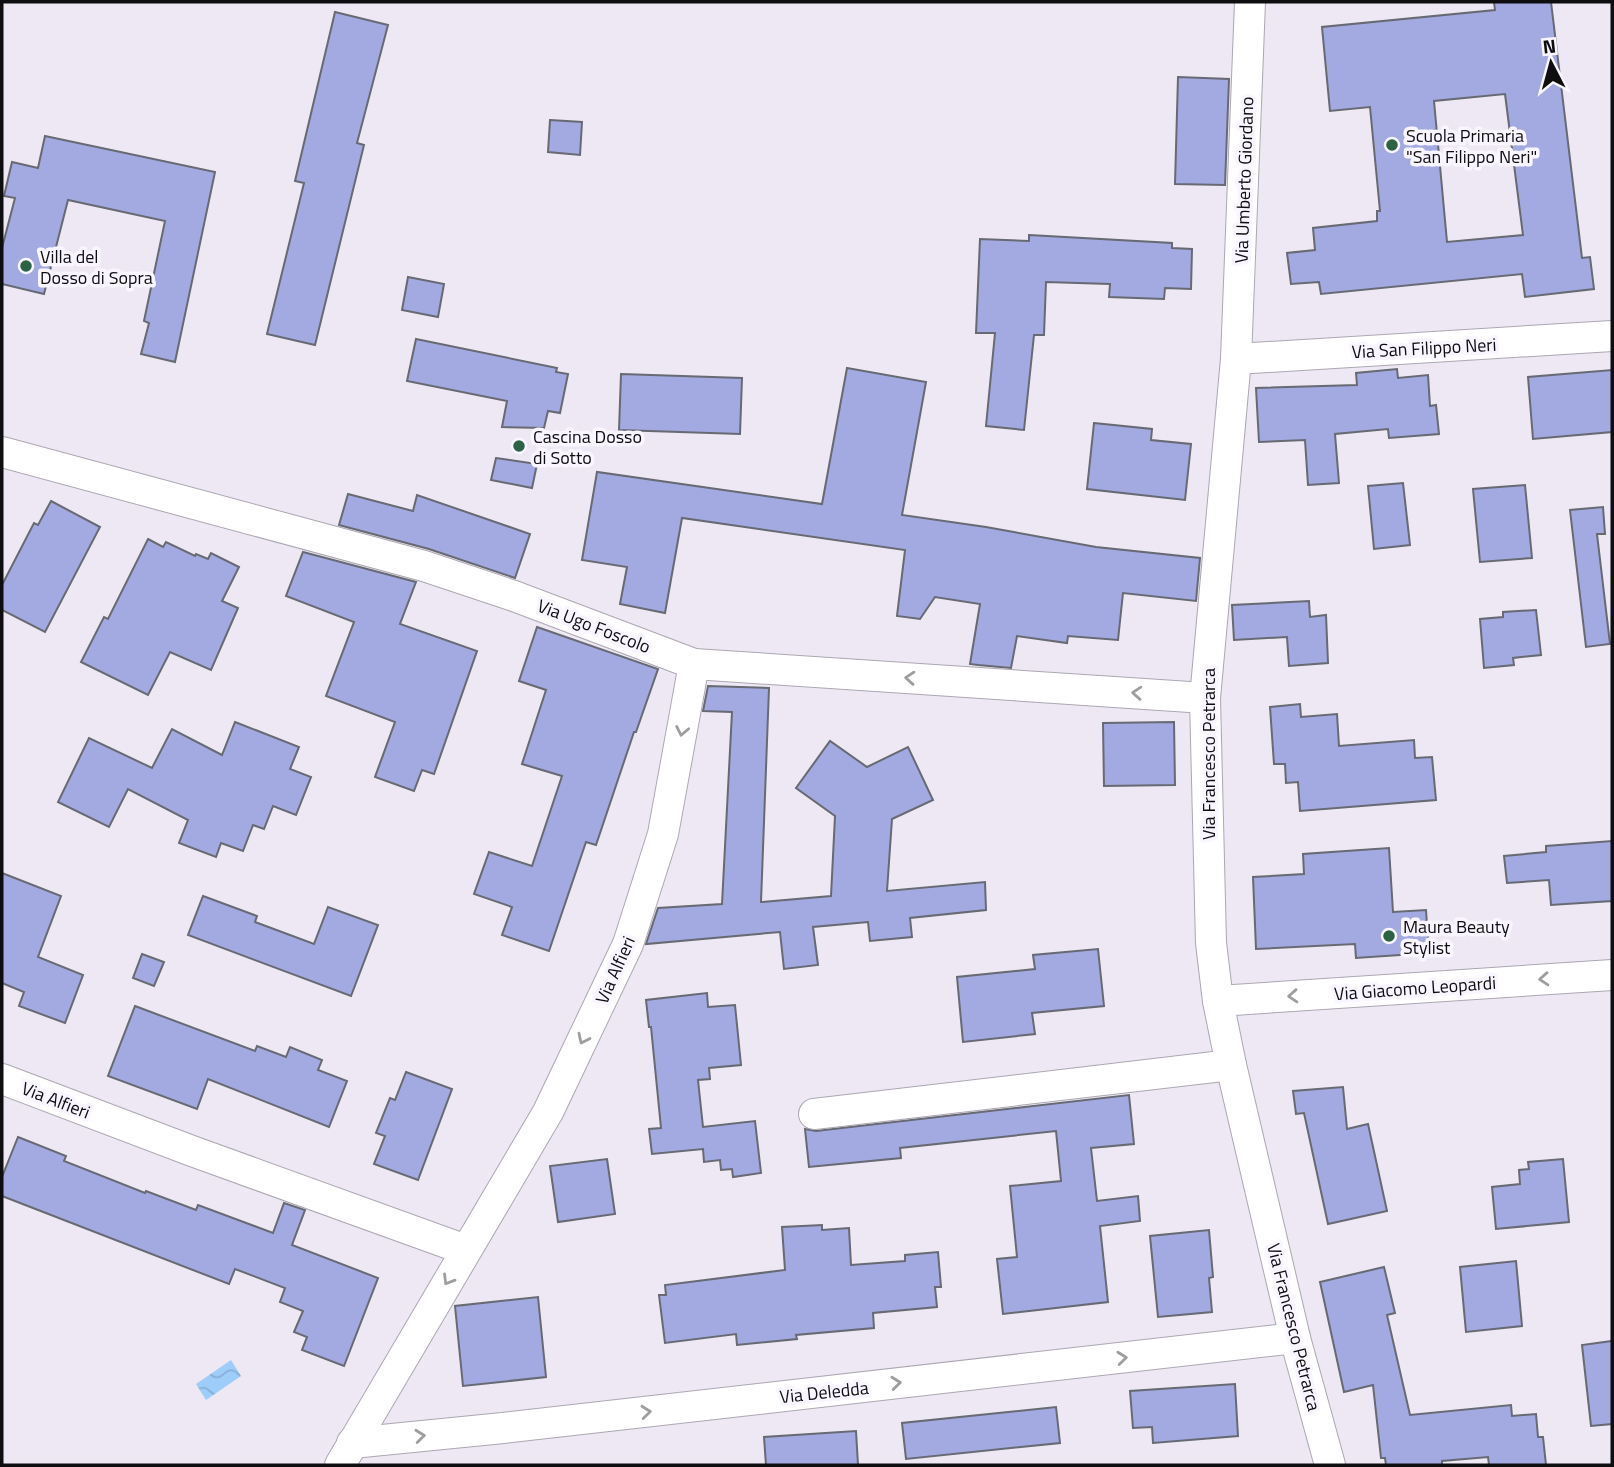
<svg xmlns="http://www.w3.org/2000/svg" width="1614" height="1467" font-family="'Titillium Web',sans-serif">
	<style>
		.water { fill: url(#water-waves) }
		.building { fill: #a3aae1; stroke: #676973; stroke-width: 2; fill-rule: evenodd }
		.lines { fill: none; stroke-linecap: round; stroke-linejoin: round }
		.minor-casing { stroke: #aca7b2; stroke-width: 32 }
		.minor { stroke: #fff; stroke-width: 30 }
		.oneway { stroke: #9f9e9f }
		.poi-dot { fill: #2d6247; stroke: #faf6ff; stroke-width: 2.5 }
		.labels { text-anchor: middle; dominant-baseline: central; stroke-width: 7; stroke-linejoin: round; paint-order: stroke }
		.poi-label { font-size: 18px; fill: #0e0d10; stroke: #faf6ff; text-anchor: start }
		.street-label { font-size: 18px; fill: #0e0d10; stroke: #faf6ff }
	</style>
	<defs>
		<pattern id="water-waves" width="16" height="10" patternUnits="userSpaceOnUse" patternTransform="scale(1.75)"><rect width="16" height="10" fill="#9fcdfa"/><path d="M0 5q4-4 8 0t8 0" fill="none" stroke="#88afd5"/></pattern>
	</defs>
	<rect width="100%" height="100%" fill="#ede8f3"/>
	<polygon class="water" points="231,1360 241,1376 206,1400 196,1384"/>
	<g class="building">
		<path d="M1494,2h57l31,256 8,-1 4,32 -69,8 -3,-23 -201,20 -2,-12 -28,2 -4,-31 28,-3 -2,-22 64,-7v-10h3l-10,-104 -40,4 -8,-84 173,-17zM1505,94l18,141 -76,7 -13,-141z"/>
		<polygon points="335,12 388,25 357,143 364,145 315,345 267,334 304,183 295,181"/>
		<polygon points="1178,77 1229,79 1225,185 1175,184"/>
		<polygon points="550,120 582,122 580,155 548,152"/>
		<polygon points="45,136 215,172 175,362 141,354 149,323 144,321 165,221 68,200 44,294 2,284 2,248 15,198 4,196 12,162 38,168"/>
		<polygon points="1029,235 1172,243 1172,248 1192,249 1191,289 1165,288 1164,299 1109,297 1110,284 1046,282 1044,335 1034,335 1024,430 986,426 995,333 976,333 980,239 1029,241"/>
		<polygon points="408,277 444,284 438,317 402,310"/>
		<polygon points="416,339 557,368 556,372 568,374 560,413 548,411 544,428 502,427 507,401 407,381"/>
		<polygon points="847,368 926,382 902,515 986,527 1096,547 1200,558 1196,601 1123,593 1118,640 1068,636 1067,643 1017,636 1011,668 978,665 970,664 980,604 935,597 920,619 897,616 905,550 682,518 665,613 620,604 627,567 582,560 597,472 822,504"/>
		<polygon points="1397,369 1398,378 1428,375 1430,406 1436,405 1439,434 1389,438 1388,429 1335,434 1339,483 1308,485 1305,440 1259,442 1256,388 1357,385 1356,373"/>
		<polygon points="1612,370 1612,432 1533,439 1528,377"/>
		<polygon points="621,374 742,378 740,434 619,430"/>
		<polygon points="1094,423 1152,429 1151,440 1191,444 1185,500 1087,489"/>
		<polygon points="496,458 537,464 532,488 491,480"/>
		<polygon points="1403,483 1410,545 1374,549 1368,486"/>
		<polygon points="1525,485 1532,558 1480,562 1473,489"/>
		<polygon points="348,494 413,511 417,495 530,534 515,578 429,549 339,525"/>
		<polygon points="51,501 100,527 45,632 2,610 2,585 34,523 38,525"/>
		<polygon points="1603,507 1605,534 1597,534 1610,644 1586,647 1570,510"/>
		<polygon points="148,539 163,547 166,542 195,556 196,554 208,559 211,553 239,567 222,601 238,608 211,670 170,652 148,695 81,662 104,617 108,619"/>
		<polygon points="303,552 416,582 400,624 477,651 434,774 422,770 414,791 375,777 395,722 326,696 354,622 286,596"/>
		<polygon points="1309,601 1310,617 1326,615 1328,663 1289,666 1287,637 1234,640 1232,605"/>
		<polygon points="1536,610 1541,655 1513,658 1514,665 1484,668 1480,619 1503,617 1503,612"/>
		<polygon points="537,627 658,669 636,732 634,732 596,845 586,842 549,951 502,935 512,907 474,894 489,852 532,866 562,776 522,764 546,690 519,681"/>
		<polygon points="708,686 769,688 761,902 831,896 835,816 796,788 830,741 867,767 908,747 933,800 892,819 887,891 985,882 986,910 910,918 912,937 870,941 868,922 813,927 818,965 784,969 780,932 646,944 658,908 722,904 732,712 703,711"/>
		<polygon points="1300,704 1301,717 1337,714 1339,746 1414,740 1415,758 1432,757 1436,800 1300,811 1298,782 1286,783 1285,764 1274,764 1270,707"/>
		<polygon points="235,722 299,747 290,769 311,777 296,815 273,806 264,829 253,825 243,851 221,843 216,857 179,843 188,820 128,789 109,827 58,802 89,738 152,768 172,729 222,755"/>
		<polygon points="1174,722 1175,785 1104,786 1103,723"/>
		<polygon points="1612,841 1612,901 1551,905 1549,880 1507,883 1504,856 1546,852 1546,846"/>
		<polygon points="1389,848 1393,912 1426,910 1429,953 1356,958 1355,944 1256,949 1253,877 1304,874 1303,854"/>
		<polygon points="2,873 61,896 38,957 83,975 65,1023 19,1006 24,992 2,983"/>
		<polygon points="203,896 257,916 255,922 314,944 328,907 378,925 351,996 188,935"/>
		<polygon points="1098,949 1104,1006 1032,1013 1035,1034 963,1042 957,977 1035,969 1033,955"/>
		<polygon points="142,954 164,962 154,986 133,978"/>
		<polygon points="707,993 708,1007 735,1005 741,1065 709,1068 710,1079 698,1080 703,1127 755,1121 761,1173 733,1177 732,1169 721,1170 720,1160 704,1162 703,1149 652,1154 649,1129 661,1128 651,1027 649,1027 646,1000"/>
		<polygon points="135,1006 255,1051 257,1046 286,1057 290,1047 322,1060 318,1070 347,1081 329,1127 208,1079 197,1109 108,1076"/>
		<polygon points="406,1072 452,1089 418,1180 374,1164 385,1136 376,1133 390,1098 395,1100"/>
		<polygon points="1343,1087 1347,1129 1368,1124 1387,1211 1328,1224 1304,1113 1296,1114 1293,1091"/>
		<polygon points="1129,1095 1134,1144 1091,1148 1097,1201 1138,1196 1140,1221 1100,1226 1108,1302 1003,1314 997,1259 1017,1257 1010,1186 1061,1181 1056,1131 900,1148 901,1158 809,1167 805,1129 816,1131"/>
		<polygon points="18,1137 66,1156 64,1161 145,1193 146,1191 196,1210 198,1205 273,1233 284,1203 305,1210 292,1245 378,1278 344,1366 302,1350 307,1337 294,1332 303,1311 280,1302 285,1288 235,1269 229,1284 2,1196 2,1177"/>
		<polygon points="607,1159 615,1214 558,1222 550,1166"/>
		<polygon points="1563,1159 1569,1222 1496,1229 1492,1187 1520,1184 1519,1170 1529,1169 1528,1162"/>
		<polygon points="822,1225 822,1230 849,1228 851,1265 905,1261 905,1255 938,1252 941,1287 935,1287 937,1307 873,1313 874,1328 796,1335 797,1339 737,1345 736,1334 665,1343 659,1295 666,1295 665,1285 785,1270 782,1227"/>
		<polygon points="1209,1230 1213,1277 1209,1278 1212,1312 1158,1317 1150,1236"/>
		<polygon points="1516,1261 1522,1326 1466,1332 1460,1267"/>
		<polygon points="1384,1267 1395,1313 1387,1315 1410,1415 1511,1405 1512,1416 1536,1414 1538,1437 1543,1437 1546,1465 1489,1465 1488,1457 1442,1461 1442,1465 1386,1465 1385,1458 1381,1458 1373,1385 1344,1392 1320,1282"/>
		<polygon points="538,1297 546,1377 463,1386 455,1306"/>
		<polygon points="1612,1341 1612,1424 1591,1426 1582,1345"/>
		<polygon points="1235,1384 1238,1436 1153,1443 1152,1427 1133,1428 1130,1391"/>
		<polygon points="1056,1407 1060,1443 906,1459 902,1423"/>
		<polygon points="856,1431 858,1465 766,1465 764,1437"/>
	</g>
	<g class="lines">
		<defs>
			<g id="minor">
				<polyline points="1250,2 1236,359 1205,698 1211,943 1218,1001 1231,1065 1295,1338 1330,1465"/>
				<polyline points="1236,359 1612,336"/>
				<polyline points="2,452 424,566 514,596 694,664 1205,698"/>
				<polyline points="1218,1001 1612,975"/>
				<polyline points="2,1079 192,1151 466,1250"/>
				<polyline points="814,1114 1231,1065"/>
				<polyline points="352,1443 503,1428 1295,1338"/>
				<polyline points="340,1465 548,1112 628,944 663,834 694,664"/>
			</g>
		</defs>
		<use href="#minor" class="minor-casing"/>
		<use href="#minor" class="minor"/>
	</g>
	<defs><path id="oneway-chevron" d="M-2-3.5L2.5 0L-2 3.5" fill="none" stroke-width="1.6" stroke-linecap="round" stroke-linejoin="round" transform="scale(1.75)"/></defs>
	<g class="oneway">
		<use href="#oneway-chevron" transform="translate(910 678) rotate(-176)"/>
		<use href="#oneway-chevron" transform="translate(1137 693) rotate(-176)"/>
		<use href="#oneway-chevron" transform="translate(682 731) rotate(101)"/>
		<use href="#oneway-chevron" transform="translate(1544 979) rotate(176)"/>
		<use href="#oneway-chevron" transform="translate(1293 996) rotate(176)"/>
		<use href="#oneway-chevron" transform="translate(583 1039) rotate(115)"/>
		<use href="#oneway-chevron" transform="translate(448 1280) rotate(121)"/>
		<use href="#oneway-chevron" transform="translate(1122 1358) rotate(-6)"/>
		<use href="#oneway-chevron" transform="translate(896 1383) rotate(-6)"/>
		<use href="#oneway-chevron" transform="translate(646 1412) rotate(-6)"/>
		<use href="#oneway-chevron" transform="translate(420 1436) rotate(-6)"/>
	</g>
	<g class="poi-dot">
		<circle cx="1392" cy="145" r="7"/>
		<circle cx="26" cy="266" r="7"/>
		<circle cx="519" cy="446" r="7"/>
		<circle cx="1389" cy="936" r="7"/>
	</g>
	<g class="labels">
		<g class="poi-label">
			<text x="1406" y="135">Scuola Primaria<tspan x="1406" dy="21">"San Filippo Neri"</tspan></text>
			<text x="40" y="256">Villa del<tspan x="40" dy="21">Dosso di Sopra</tspan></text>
			<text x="533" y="436">Cascina Dosso<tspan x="533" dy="21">di Sotto</tspan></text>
			<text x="1403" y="926">Maura Beauty<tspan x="1403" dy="21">Stylist</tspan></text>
		</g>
		<g class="street-label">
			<text transform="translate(1244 180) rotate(-88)">Via Umberto Giordano</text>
			<text transform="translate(1424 348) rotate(-3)">Via San Filippo Neri</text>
			<text transform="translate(594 626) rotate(21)">Via Ugo Foscolo</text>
			<text transform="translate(1208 754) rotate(-90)">Via Francesco Petrarca</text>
			<text transform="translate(615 970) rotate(-66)">Via Alfieri</text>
			<text transform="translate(1415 988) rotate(-4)">Via Giacomo Leopardi</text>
			<text transform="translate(56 1100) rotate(21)">Via Alfieri</text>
			<text transform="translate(1294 1327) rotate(76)">Via Francesco Petrarca</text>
			<text transform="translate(824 1392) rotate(-6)">Via Deledda</text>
		</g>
	</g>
	<rect width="1614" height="1467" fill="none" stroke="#0e0d10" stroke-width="7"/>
	<g transform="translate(1551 63) rotate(354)" stroke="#faf6ff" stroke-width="5" paint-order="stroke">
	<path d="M0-5L12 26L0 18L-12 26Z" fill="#0e0d10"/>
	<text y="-10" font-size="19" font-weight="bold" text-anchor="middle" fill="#0e0d10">N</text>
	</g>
</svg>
